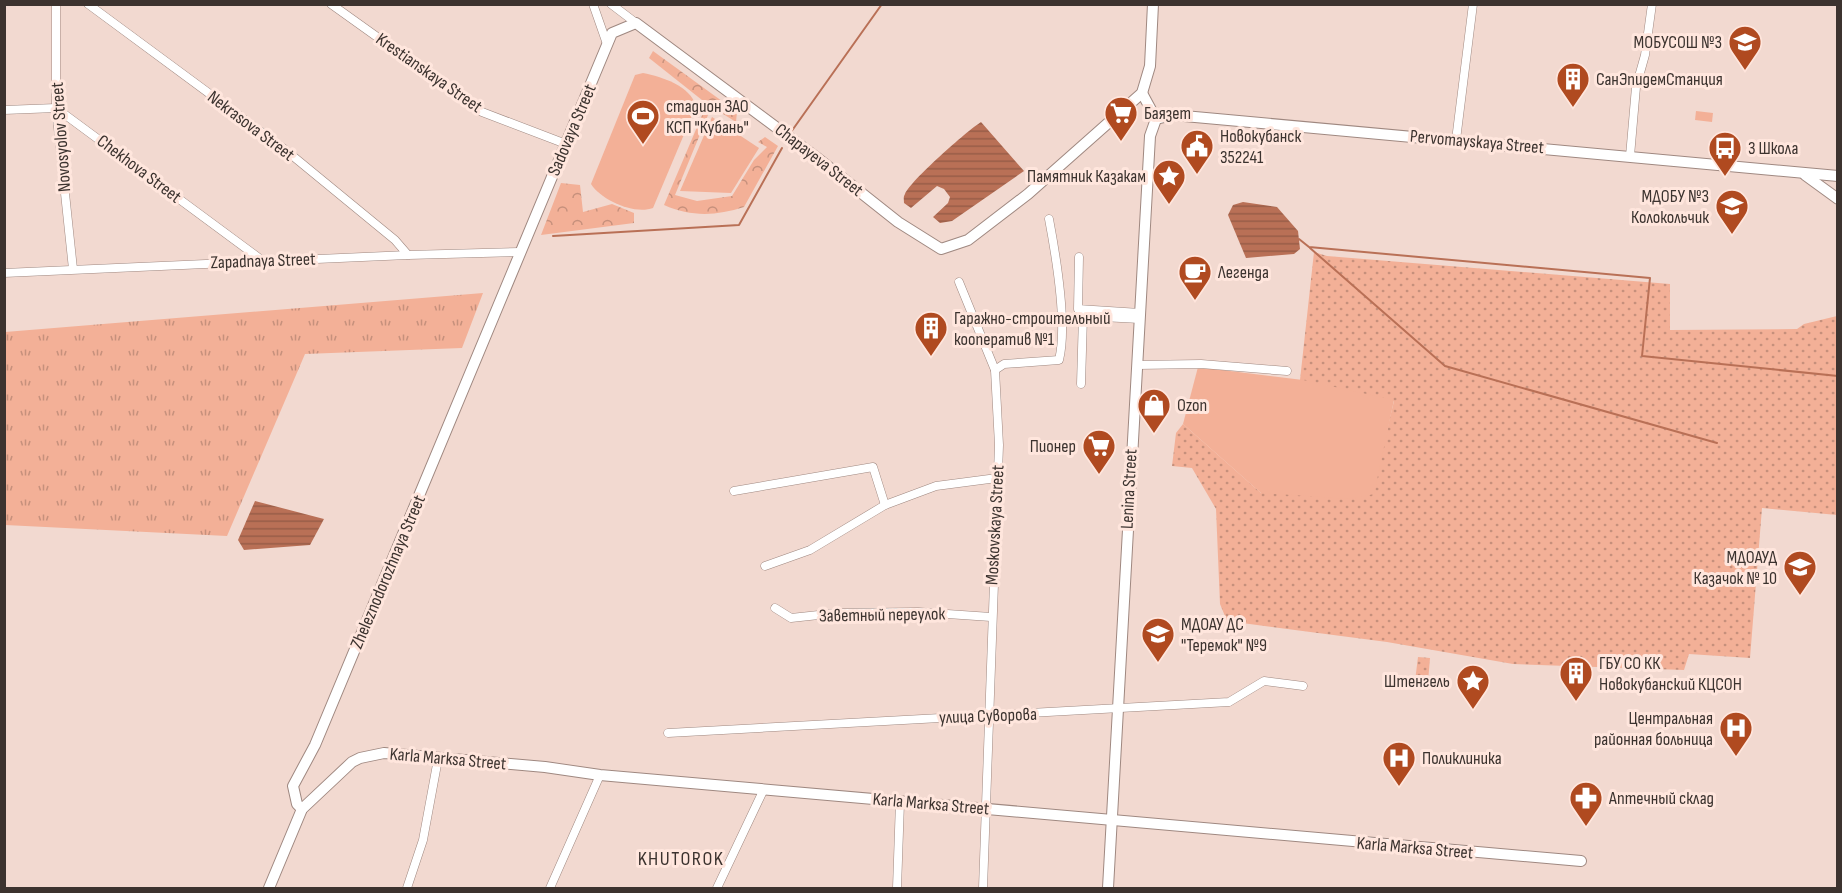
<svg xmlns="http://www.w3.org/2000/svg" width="1842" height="893" font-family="'Sofia Sans Condensed',sans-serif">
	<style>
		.grass { fill: url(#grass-tufts) }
		.forest { fill: url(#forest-crowns) }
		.park { fill: url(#park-dots) }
		.pitch { fill: #f3b097 }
		.water { fill: url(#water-rules) }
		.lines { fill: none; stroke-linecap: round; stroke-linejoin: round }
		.stream { stroke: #b97056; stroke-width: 2 }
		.street-casing { stroke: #9f8880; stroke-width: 9 }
		.secondary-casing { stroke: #9f8880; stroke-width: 12 }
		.street { stroke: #fff; stroke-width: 8 }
		.secondary { stroke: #fff; stroke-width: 10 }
		.labels { text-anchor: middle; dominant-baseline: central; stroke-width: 6; stroke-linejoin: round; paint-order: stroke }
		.poi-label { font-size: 18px; fill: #3c332f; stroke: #ffe6dd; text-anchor: start }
		.street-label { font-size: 18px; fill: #3c332f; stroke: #ffe6dd }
		.neighbourhood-label { font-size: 20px; letter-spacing: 1.5px; fill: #3c332f; stroke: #ffe6dd }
	</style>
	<defs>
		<pattern id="grass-tufts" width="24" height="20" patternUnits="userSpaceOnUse" patternTransform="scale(1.5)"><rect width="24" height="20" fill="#f3b097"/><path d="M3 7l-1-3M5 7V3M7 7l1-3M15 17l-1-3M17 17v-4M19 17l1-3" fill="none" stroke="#c6907c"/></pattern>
		<pattern id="forest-crowns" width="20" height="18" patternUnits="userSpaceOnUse" patternTransform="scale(1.5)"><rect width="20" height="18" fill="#f3b097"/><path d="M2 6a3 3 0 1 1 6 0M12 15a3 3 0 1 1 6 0" fill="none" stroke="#c6907c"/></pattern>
		<pattern id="park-dots" width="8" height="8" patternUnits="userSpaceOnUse" patternTransform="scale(1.5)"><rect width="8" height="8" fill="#f3b097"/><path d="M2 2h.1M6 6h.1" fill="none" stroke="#c6907c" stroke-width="1.8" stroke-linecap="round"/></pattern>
		<pattern id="water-rules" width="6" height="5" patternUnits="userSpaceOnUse" patternTransform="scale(1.5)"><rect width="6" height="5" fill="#b97056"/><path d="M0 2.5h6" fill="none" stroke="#985d48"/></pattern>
	</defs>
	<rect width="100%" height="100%" fill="#f2d9d0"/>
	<polygon class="grass" points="483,293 462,348 305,354 227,536 5,525 5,332"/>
	<g class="forest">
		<polygon points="653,51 737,112 736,122 707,104 649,58"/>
		<path d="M703,113l5,2 -33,80 22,6 35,-5 22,-36 13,-13 -9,-5 7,-5 13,9 -34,61c-28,9 -53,10 -80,-2z"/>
		<polygon points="561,183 580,185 583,212 612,204 634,213 634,223 541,235"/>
	</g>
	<g class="park">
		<polygon points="1314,252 1327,256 1670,284 1670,330 1797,329 1804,324 1837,316 1837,515 1762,508 1750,658 1689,654 1684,670 1513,664 1387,642 1227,621 1220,604 1216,509 1192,468 1172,466 1176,433 1183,424 1261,493 1377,472 1394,401 1300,380"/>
		<polygon points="1418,657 1430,658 1428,682 1415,681"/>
	</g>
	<g class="pitch">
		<path d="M643,73c20,4 47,13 53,33l-43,102c-19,7 -52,-8 -62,-24l44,-109z"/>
		<polygon points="1696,111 1713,113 1712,122 1695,120"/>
		<polygon points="712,117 759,148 731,193 680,191"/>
		<polygon points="1198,367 1303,380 1394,400 1374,494 1351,499 1261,493 1183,424"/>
	</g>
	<g class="water">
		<path d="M981,122l43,49 -72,50 -12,2 -7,-6 15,-14 2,-6 -6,-8 -7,-3 -26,22 -7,-5c0,-3 -1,-6 1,-9 6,-14 62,-63 76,-72z"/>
		<polygon points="1243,202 1277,207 1298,231 1300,249 1294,254 1246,258 1228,215 1233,205"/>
		<polygon points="255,501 324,519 310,545 244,550 238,540"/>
	</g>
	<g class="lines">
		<g class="stream">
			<polyline points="791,132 882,4"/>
			<polyline points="553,236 739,225 782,148"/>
			<polyline points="1299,239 1309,247 1650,278 1642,356 1838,376"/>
			<polyline points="1310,248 1445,366 1717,443"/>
		</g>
		<defs>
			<g id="street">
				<polyline points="56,4 56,108 73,269"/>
				<polyline points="88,4 283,148 395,240 408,255"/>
				<polyline points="331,4 482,112 566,144"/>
				<polyline points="593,4 607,44"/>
				<polyline points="611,4 636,23"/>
				<polyline points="4,110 56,108 263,261"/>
				<polyline points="1456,140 1473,4"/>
				<polyline points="1630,156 1636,87 1645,55 1652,4"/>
				<polyline points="1079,257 1078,309 1140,313"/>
				<polyline points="4,273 408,255 521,252"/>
				<polyline points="959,282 995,370"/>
				<polyline points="1137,365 1201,364 1287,371"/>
				<polyline points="1081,384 1083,316 1140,319"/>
				<polyline points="734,491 873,467 885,505"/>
				<polyline points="765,566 810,550 885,505 936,486 997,478"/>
				<polyline points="775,608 791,618 837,613 918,612 991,617"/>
				<polyline points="668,733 1229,702 1264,681 1303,686"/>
				<polyline points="407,888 423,840 438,759"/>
				<polyline points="550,888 600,775"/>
				<polyline points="717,888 764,789"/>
				<polyline points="897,888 900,802"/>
				<path d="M983,888l16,-443 -4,-75 9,-6 55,-4c9,-36 -3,-104 -10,-141"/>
			</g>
			<g id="secondary">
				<polyline points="1156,119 1173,115 1838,176"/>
				<polyline points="1805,175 1838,199"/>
				<polyline points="302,809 297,804 293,786 315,745 612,33 636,23 816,157 898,222 941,249 968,240 1028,194 1142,93 1150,66 1153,4"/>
				<polyline points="269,888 302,809 352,762 360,758 384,753 545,767 600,775 1581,861"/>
				<polyline points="1108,888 1150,136 1156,119 1142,93"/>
			</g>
		</defs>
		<use href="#street" class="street-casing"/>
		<use href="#secondary" class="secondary-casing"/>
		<use href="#street" class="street"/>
		<use href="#secondary" class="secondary"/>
	</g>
	<defs>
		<symbol id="school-pin" viewBox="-11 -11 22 30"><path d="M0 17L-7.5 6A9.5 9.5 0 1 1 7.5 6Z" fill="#b04a20" stroke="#ffe6dd"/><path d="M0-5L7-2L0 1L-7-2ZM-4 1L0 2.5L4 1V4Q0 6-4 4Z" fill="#fff"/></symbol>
		<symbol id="building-pin" viewBox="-11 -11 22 30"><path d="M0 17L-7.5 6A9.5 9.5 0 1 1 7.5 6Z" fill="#b04a20" stroke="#ffe6dd"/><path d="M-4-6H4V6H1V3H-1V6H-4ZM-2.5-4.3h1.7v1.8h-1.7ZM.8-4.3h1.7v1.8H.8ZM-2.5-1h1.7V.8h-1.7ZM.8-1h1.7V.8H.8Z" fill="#fff"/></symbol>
		<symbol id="supermarket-pin" viewBox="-11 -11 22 30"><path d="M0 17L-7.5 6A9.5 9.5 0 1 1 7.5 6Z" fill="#b04a20" stroke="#ffe6dd"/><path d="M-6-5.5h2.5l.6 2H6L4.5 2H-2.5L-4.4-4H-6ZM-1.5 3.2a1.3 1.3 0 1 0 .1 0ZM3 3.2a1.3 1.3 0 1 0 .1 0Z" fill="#fff"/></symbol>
		<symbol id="stadium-pin" viewBox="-11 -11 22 30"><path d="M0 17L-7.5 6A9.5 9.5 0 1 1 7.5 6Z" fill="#b04a20" stroke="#ffe6dd"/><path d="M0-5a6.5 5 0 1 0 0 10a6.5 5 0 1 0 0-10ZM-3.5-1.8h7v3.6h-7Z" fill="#fff"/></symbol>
		<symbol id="civic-pin" viewBox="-11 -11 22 30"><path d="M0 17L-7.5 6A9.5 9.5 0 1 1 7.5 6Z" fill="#b04a20" stroke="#ffe6dd"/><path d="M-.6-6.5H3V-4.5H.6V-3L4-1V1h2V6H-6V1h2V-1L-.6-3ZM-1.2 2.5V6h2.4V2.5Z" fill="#fff"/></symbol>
		<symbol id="bus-pin" viewBox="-11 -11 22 30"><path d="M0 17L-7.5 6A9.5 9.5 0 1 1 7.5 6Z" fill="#b04a20" stroke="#ffe6dd"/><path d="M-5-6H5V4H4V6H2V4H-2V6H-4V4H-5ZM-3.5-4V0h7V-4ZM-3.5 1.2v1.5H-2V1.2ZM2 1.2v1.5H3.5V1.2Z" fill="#fff"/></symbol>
		<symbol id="sight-pin" viewBox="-11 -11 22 30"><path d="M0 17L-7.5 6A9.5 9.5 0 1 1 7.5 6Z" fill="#b04a20" stroke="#ffe6dd"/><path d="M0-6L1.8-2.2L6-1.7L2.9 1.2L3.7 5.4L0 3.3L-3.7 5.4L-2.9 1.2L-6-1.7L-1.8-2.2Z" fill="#fff"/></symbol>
		<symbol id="cafe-pin" viewBox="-11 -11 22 30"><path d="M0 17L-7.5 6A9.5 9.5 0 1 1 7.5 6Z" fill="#b04a20" stroke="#ffe6dd"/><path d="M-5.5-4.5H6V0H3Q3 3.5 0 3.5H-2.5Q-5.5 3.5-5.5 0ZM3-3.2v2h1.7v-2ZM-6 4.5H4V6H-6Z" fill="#fff"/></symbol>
		<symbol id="shop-pin" viewBox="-11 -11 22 30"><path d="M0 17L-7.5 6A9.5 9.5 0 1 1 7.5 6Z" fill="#b04a20" stroke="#ffe6dd"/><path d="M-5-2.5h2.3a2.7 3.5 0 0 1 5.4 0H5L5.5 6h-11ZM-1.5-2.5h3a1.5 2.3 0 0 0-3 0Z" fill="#fff"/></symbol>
		<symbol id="hospital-pin" viewBox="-11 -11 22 30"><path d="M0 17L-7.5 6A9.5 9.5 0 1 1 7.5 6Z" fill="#b04a20" stroke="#ffe6dd"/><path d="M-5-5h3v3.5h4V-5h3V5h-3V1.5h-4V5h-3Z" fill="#fff"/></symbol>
		<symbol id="pharmacy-pin" viewBox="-11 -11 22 30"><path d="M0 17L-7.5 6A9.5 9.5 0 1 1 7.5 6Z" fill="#b04a20" stroke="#ffe6dd"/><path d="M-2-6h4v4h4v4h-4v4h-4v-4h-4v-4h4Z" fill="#fff"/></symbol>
	</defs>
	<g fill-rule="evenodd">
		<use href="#school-pin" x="1726" y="23" width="38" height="52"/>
		<use href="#building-pin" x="1554" y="60" width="38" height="52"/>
		<use href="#supermarket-pin" x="1102" y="94" width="38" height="52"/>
		<use href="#stadium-pin" x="624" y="97" width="38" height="52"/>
		<use href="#civic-pin" x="1178" y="127" width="38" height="52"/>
		<use href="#bus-pin" x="1706" y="129" width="38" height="52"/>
		<use href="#sight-pin" x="1150" y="157" width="38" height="52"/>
		<use href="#school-pin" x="1713" y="187" width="38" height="52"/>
		<use href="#cafe-pin" x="1176" y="253" width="38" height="52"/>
		<use href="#building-pin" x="912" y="309" width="38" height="52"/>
		<use href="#shop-pin" x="1135" y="386" width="38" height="52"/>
		<use href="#supermarket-pin" x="1080" y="427" width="38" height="52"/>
		<use href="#school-pin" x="1781" y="548" width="38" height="52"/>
		<use href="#school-pin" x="1139" y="615" width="38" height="52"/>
		<use href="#building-pin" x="1557" y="654" width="38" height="52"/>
		<use href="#sight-pin" x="1454" y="662" width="38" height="52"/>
		<use href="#hospital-pin" x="1717" y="709" width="38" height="52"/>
		<use href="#hospital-pin" x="1380" y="739" width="38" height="52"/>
		<use href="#pharmacy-pin" x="1567" y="779" width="38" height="52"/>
	</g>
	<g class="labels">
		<g class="poi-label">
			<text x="1722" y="42" text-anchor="end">МОБУСОШ №3</text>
			<text x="1596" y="79">СанЭпидемСтанция</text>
			<text x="666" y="106">стадион ЗАО<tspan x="666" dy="21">КСП "Кубань"</tspan></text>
			<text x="1144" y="113">Баязет</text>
			<text x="1220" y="136">Новокубанск<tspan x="1220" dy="21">352241</tspan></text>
			<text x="1748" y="148">3 Школа</text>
			<text x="1146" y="176" text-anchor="end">Памятник Казакам</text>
			<text x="1709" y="196" text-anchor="end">МДОБУ №3<tspan x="1709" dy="21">Колокольчик</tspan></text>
			<text x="1218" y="272">Легенда</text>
			<text x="954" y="318">Гаражно-строительный<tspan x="954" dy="21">кооператив №1</tspan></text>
			<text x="1177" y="405">Ozon</text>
			<text x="1076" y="446" text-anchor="end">Пионер</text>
			<text x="1777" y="557" text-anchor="end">МДОАУД<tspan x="1777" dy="21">Казачок № 10</tspan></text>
			<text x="1181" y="624">МДОАУ ДС<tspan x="1181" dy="21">"Теремок" №9</tspan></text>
			<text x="1599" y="663">ГБУ СО КК<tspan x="1599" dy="21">Новокубанский КЦСОН</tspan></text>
			<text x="1450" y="681" text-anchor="end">Штенгель</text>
			<text x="1713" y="718" text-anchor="end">Центральная<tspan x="1713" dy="21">районная больница</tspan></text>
			<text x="1422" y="758">Поликлиника</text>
			<text x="1609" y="798">Аптечный склад</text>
		</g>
		<g class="street-label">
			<text transform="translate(429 73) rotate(35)">Krestianskaya Street</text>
			<text transform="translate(251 126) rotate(37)">Nekrasova Street</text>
			<text transform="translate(572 130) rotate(-67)">Sadovaya Street</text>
			<text transform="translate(61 137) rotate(-94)">Novosyolov Street</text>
			<text transform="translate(1477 142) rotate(5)">Pervomayskaya Street</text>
			<text transform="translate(819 160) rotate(38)">Chapayeva Street</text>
			<text transform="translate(139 169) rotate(37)">Chekhova Street</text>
			<text transform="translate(263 261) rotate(-2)">Zapadnaya Street</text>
			<text transform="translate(1129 489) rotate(-87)">Lenina Street</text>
			<text transform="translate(995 525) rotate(-87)">Moskovskaya Street</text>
			<text transform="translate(388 572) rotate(-67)">Zheleznodorozhnaya Street</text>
			<text transform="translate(882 615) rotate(-1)">Заветный переулок</text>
			<text transform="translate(988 716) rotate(-2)">улица Суворова</text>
			<text transform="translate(448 759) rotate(5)">Karla Marksa Street</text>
			<text transform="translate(931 804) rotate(5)">Karla Marksa Street</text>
			<text transform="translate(1415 848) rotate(5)">Karla Marksa Street</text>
		</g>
		<g class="neighbourhood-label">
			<text x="681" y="859">KHUTOROK</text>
		</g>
	</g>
	<rect width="1842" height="893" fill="none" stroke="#3c332f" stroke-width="12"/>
</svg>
